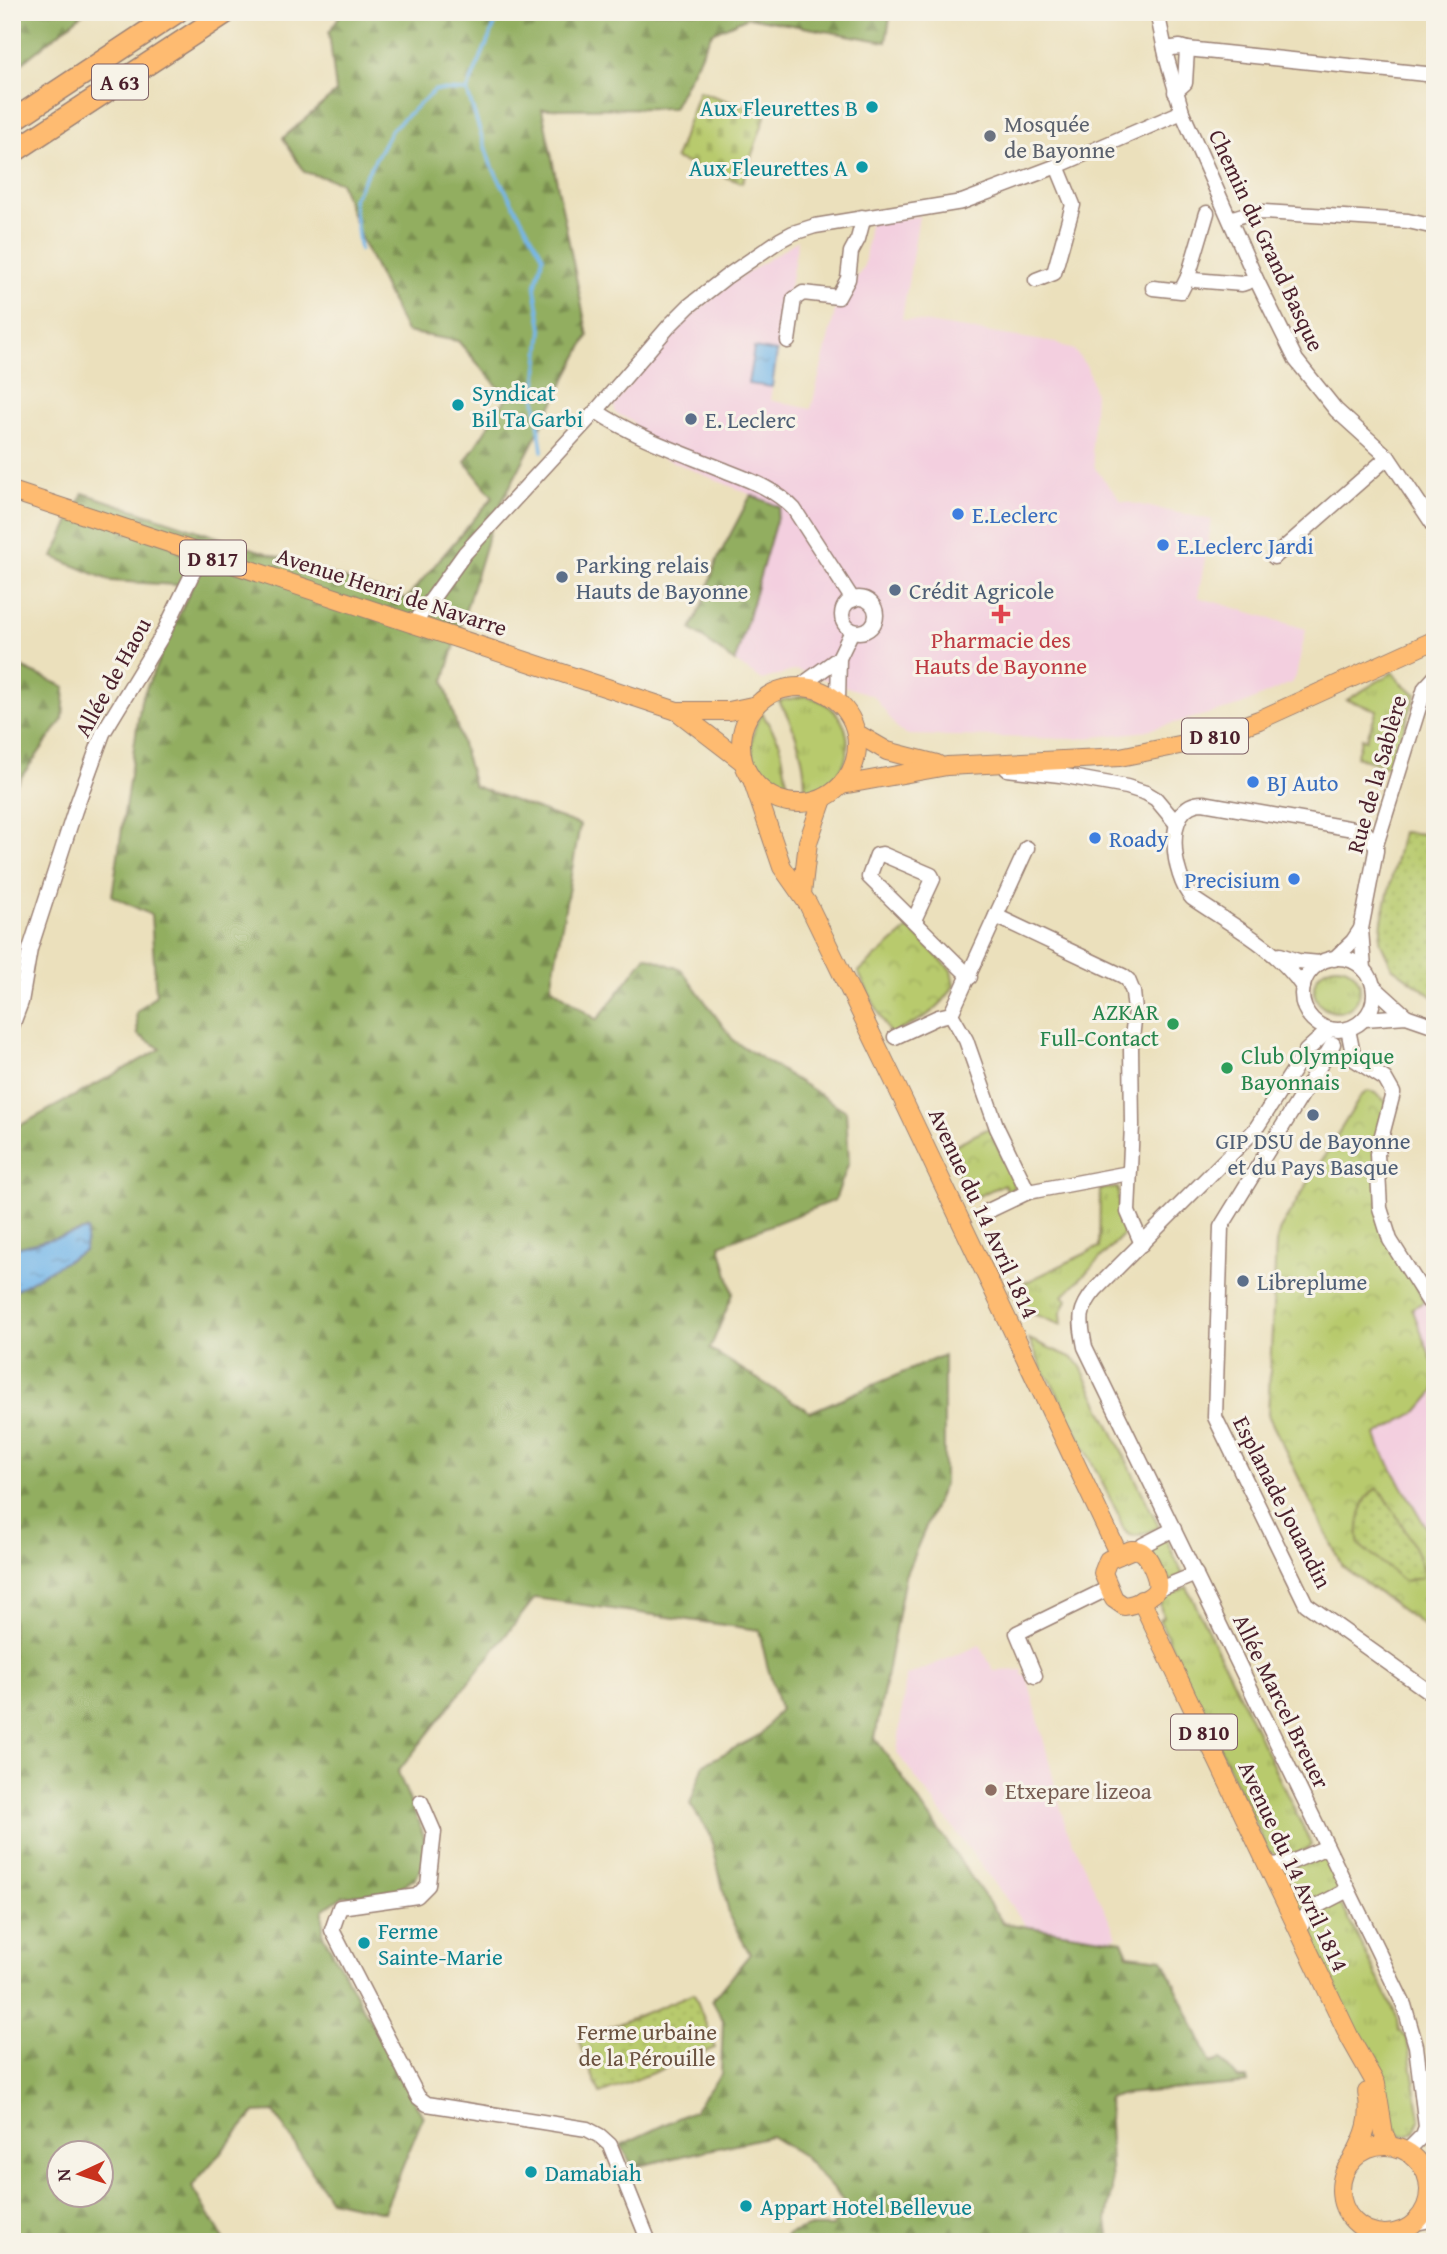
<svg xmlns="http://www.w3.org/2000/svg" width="1447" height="2254" font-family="'Gentium Book Plus',serif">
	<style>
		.built { fill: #f3cfdf }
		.grass { fill: url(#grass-tufts); stroke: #81744c; stroke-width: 2 }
		.forest { fill: url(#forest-firs); stroke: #6e6646; stroke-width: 2; fill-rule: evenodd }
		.cemetery { fill: url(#cemetery-stones); stroke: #81744c; stroke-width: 2 }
		.park { fill: url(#park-crowns); stroke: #81744c; stroke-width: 2 }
		.garden { fill: url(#garden-dots); stroke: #81744c; stroke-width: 2 }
		.water { fill: url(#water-ripples); stroke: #606b8a; stroke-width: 2 }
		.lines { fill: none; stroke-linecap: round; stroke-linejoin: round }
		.stream { stroke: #75b7ea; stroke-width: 3.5 }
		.minor-casing { stroke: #9a8074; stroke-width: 17 }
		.major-casing { stroke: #9a8074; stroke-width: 20 }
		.highway-casing { stroke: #9a8074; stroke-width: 24 }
		.minor { stroke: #fff; stroke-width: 14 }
		.major { stroke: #febb71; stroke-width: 18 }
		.highway { stroke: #febb71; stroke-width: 21 }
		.culture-dot { fill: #0f9aa8; stroke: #f7f3e8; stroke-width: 2.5 }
		.worship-dot { fill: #6b7280; stroke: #f7f3e8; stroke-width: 2.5 }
		.service-dot { fill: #5c6f8a; stroke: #f7f3e8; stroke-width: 2.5 }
		.shop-dot { fill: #3f7fe0; stroke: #f7f3e8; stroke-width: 2.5 }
		.health-dot { fill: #e0444e; stroke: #f7f3e8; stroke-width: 2.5 }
		.leisure-dot { fill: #2e9e5b; stroke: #f7f3e8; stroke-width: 2.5 }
		.education-dot { fill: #8d6e63; stroke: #f7f3e8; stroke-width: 2.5 }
		.labels { text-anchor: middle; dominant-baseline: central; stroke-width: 6; stroke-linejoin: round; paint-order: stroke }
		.shield { fill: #f7f3e8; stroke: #7e5f64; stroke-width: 2 }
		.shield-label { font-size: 21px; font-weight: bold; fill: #4a1f2b }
		.culture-label { font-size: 23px; fill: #0d838f; stroke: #f7f3e8; text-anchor: start }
		.worship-label { font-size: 23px; fill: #5b616d; stroke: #f7f3e8; text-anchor: start }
		.street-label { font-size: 23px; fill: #4a1f2b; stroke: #f7f3e8 }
		.service-label { font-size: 23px; fill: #4e5e75; stroke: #f7f3e8; text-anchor: start }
		.shop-label { font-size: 23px; fill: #366cbe; stroke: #f7f3e8; text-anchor: start }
		.health-label { font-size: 23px; fill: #be3a42; stroke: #f7f3e8 }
		.leisure-label { font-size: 23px; fill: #27864d; stroke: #f7f3e8; text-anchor: end }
		.education-label { font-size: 23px; fill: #785e54; stroke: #f7f3e8; text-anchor: start }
		.park-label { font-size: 23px; fill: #6b523f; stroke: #f7f3e8 }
	</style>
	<defs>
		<pattern id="grass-tufts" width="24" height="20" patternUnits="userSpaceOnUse" patternTransform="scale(1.75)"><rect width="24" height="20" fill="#b8ca6d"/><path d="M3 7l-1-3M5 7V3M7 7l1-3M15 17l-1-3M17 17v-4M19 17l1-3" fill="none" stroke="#a0ad5f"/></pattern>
		<pattern id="forest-firs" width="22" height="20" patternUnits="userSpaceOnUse" patternTransform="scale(1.75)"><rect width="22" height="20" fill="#92ae60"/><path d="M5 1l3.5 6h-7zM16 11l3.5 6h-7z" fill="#798d4f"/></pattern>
		<pattern id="cemetery-stones" width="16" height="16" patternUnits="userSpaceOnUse" patternTransform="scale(1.75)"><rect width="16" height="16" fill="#b8ca6d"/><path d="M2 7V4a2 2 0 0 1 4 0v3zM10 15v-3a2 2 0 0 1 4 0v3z" fill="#a0ad5f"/></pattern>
		<pattern id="park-crowns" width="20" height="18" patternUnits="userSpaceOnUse" patternTransform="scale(1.75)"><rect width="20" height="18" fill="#b8ca6d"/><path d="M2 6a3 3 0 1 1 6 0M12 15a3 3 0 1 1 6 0" fill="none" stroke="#a0ad5f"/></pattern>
		<pattern id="garden-dots" width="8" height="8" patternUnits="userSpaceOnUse" patternTransform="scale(1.75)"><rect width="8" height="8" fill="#b8ca6d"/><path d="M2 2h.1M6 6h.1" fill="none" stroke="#a0ad5f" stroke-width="1.8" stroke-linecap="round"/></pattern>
		<pattern id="water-ripples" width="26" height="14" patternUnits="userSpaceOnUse" patternTransform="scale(1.75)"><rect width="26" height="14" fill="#75b7ea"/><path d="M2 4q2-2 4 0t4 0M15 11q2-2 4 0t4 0" fill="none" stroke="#6294be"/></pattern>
	</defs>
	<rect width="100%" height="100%" fill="#f7f3e8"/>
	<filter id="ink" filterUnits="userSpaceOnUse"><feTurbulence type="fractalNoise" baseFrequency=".0143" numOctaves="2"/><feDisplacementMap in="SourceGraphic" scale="14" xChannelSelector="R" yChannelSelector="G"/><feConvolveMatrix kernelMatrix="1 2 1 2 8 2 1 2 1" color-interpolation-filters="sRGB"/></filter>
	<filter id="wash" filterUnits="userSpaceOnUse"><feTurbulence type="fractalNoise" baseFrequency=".00686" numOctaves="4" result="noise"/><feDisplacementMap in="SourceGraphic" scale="28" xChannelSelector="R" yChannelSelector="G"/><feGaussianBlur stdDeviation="1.57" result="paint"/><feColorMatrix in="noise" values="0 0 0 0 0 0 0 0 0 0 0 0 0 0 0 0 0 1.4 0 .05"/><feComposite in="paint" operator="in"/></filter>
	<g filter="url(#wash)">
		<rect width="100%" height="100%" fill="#ebe0bc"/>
		<g class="built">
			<polygon points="919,216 902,319 1056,343 1074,350 1087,367 1095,394 1092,448 1095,468 1121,501 1212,520 1198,597 1306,629 1296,676 1291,683 1239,706 1140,732 1076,739 909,735 899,731 874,696 796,670 762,680 735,662 780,507 652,453 632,421 615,413 614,405 666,337 730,284 798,240 770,400 811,409 836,307 864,267 870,222"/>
			<polygon points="1435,1298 1435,1369 1412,1307"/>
			<polygon points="1435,1391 1435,1543 1381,1449 1376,1435 1418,1411"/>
			<polygon points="980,1645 994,1671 1022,1670 1022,1675 1027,1675 1066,1828 1117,1936 1058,1968 897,1753 906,1676"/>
		</g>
		<g class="grass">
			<polygon points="1393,672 1400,682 1416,694 1390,767 1356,757 1362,738 1366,740 1377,710 1347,700"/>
			<path d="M805,696c57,11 57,85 0,97 1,-31 -9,-66 -26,-92z"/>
			<path d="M762,713l18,30 9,49c-37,-9 -47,-49 -27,-79z"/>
			<circle cx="1337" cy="989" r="23"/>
			<polygon points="1118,1188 1119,1217 1126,1232 1063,1296 1067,1300 1061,1313 1062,1325 1028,1312 1010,1290 1099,1247 1100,1189"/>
			<path d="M1029,1339l46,20 6,8 78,160c-20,9 -34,18 -40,-11l-68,-135 -8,-10z"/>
			<polygon points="1166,1539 1183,1575 1166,1583 1149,1547"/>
			<path d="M1187,1587l122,253 2,5 -3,3c-12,6 -24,16 -35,5h-4l-110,-234 4,-2 -3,-12 3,-7z"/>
			<polygon points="1323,1855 1340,1888 1300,1916 1279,1871"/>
			<polygon points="1338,1904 1343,1907 1398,2019 1399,2031 1407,2038 1420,2118 1413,2133 1402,2136 1395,2130 1391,2113 1387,2113 1306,1930 1316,1914"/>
		</g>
		<g class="forest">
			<polygon points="12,12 85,12 12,71"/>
			<path d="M342,12h549l-5,30 -138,-25 -36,16 -39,75 -131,1 46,227 -94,181 -50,164 30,105 106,39 -29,162 46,33 49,-64 36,14 52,71 112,70 3,51 -14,38 -115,45 13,49 -23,55 100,63 134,-57v129l-39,92 -30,162 128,185 119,18 6,14 35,4 48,104 10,-3 17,19h9l1,4 -124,11 -16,5 4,91 -5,31 3,21h-321l-3,-7 21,-8h25l15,-22 -44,-49 -32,-20 -138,31 -12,-22 72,-34 28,-37 2,-54 -11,-20 38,-46 -20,-36 -20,-84 -20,-30 14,-40 56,-29 20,-26 -13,-44 -8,-35 -224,-32 -137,174 26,64 2,25 -11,17 -19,13 -53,5 -20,14v25l100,182 -39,95 -54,-12 -56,-88 -20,1 -62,73 34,56h-214v-950l73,-42 1,-20 -74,19v-126l9,2 140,-76 -23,-14 -2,-22 20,-18 -5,-80 -39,-19 29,-196 51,-114 -81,-5 -58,-24 30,-64 323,106 87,-102 -28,-35 42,-65 -49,-56 -52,-9 -45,-94 -21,-56 -36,-10 -21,-34 53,-46 -7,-60zM60,2152h42v42h-42z"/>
			<polygon points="751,495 780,507 735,662 691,629 704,601 717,560"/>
			<polygon points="12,663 65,687 63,719 12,790"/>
		</g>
		<polygon class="cemetery" points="699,91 766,114 742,183 675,159"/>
		<g class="park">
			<path d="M909,928l42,42 3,15c-14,27 -37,37 -64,50l-32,-63z"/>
			<polygon points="1368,1091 1375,1093 1388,1103 1378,1208 1424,1302 1412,1308 1435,1369 1435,1391 1418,1411 1376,1435 1381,1449 1435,1543 1435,1634 1342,1566 1268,1415 1276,1243 1280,1229 1361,1096"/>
			<polygon points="989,1128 1014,1180 1013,1189 1008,1193 1004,1184 970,1200 946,1149"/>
		</g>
		<g class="garden">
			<polygon points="1402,832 1435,835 1435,998 1392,967 1380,941 1382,920"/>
			<path d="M1376,1489l7,4c10,18 44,66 39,85l-18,3 -45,-36c-4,-16 2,-48 17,-56z"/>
			<polygon points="694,1993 715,2048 600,2094 578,2040"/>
		</g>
		<g class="water">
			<polygon points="754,348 777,352 772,387 748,384"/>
			<polygon points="87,1230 85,1250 12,1292 12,1249"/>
		</g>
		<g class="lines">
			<g class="stream">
				<polyline points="500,12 467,91 491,165 543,256 535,288 542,329 535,397 542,451"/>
				<polyline points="360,250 353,199 392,129 435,90 467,91"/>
			</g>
		</g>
	</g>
	<g filter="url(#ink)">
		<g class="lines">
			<defs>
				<g id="minor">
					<polyline points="1157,12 1167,59 1182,112 1256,279 1296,360 1336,410 1388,457 1435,527"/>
					<polyline points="1165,49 1180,47 1187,49 1185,83 1175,92"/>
					<polyline points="1187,49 1435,75"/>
					<polyline points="1207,213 1188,277 1194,280 1242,284 1256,279"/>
					<polyline points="1230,219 1249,213 1264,212 1408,221 1435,227"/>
					<polyline points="1036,280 1054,273 1073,205 1057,166"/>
					<polyline points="1153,288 1181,291 1188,277"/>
					<polyline points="788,341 794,299 803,293 838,297 848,279 851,252 858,239 862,224 862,217"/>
					<path d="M596,411c37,25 81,40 123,57 27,11 54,19 75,41l59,91"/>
					<polyline points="1274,557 1388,457"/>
					<circle cx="859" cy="615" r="17"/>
					<polyline points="414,624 465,553 596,411 670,325 689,306 726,277 780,240 793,233 815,226 962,202 1057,166 1182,112"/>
					<polyline points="799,687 839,658"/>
					<polyline points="838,701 839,658 852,631"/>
					<polyline points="1007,769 1060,775 1127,787 1146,793 1156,799 1176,823"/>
					<polyline points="1027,848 951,1014 966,1040 997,1128 1028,1192"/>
					<polyline points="996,916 1123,976 1128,980 1133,992 1135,1011 1131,1048 1132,1125 1128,1212 1142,1244"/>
					<polyline points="914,920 933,879 931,875 882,854 877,855 869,877 970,977"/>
					<polyline points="1280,955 1298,961 1320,963"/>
					<circle cx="1338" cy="994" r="36"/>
					<polyline points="1334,959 1353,941 1361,929"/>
					<polyline points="1364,969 1361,929 1376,851 1376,845 1425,688 1435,677"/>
					<path d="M1303,987c-27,-40 -72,-62 -111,-89 -19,-20 -31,-95 11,-95l156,27 7,3 10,12"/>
					<polyline points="1374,987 1406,1016"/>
					<polyline points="1365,1019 1406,1016 1435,1026"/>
					<polyline points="12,1026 21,1002 30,949 75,810 103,733 163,634 202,554"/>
					<path d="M1330,1029l-24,22 -51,79 -159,159c-19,22 -16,32 -11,58l319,658 12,41 10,81 -3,8 -16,16"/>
					<polyline points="1348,1029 1354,1059 1385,1079 1393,1093 1377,1154 1380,1208 1390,1240 1429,1302"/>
					<polyline points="895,1037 938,1017 951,1014"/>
					<polyline points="1333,1044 1221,1227 1215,1417 1306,1604 1435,1696"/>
					<polyline points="986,1212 1028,1192 1129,1173"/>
					<polyline points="1140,1550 1143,1545 1174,1529"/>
					<polyline points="1157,1590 1196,1574"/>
					<polyline points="1035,1676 1017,1633 1109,1588"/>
					<polyline points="421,1802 434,1832 428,1885 417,1896 340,1907 332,1930 418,2097 427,2104 587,2129 600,2136 610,2145 649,2242"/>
					<polyline points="1266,1865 1287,1864 1327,1847"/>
					<polyline points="1299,1931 1307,1914 1313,1908 1348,1890"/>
					<polyline points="1430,2186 1435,2189"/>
					<polyline points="1416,2223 1435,2219"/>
				</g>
				<g id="major">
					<polyline points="12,491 677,711 729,711 757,705"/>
					<circle cx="799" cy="745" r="58"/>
					<polyline points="677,711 742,761"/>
					<polyline points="856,733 887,751 937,764"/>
					<polyline points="753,782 782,867 808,904 896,1085 1119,1555"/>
					<polyline points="842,785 947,766 1120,757 1204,740 1259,720 1435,640"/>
					<polyline points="802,894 808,842 823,799"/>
					<path d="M1131,1550c4,0 7,-1 11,2 7,4 17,27 15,36 -3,10 -24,17 -33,18l-10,-7 -11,-26 5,-13z"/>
					<polyline points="1141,1600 1350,2038 1376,2084 1384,2134 1389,2145"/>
					<circle cx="1385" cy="2190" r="44"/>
					<path d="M1353,2158c13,-23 19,-40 14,-66"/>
				</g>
				<g id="highway">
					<polyline points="12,121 177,12"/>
					<polyline points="12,153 227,12"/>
				</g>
			</defs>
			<use href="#minor" class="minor-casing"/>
			<use href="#major" class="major-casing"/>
			<use href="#highway" class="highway-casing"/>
			<use href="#minor" class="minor"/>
			<use href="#major" class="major"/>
			<use href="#highway" class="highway"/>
		</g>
	</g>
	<g class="culture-dot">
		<circle cx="872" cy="107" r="7"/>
		<circle cx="862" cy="167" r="7"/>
		<circle cx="458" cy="405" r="7"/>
		<circle cx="364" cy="1943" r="7"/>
		<circle cx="531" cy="2172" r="7"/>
		<circle cx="746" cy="2206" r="7"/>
	</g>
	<circle class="worship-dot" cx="990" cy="136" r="7"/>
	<g class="service-dot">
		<circle cx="691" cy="419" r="7"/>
		<circle cx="562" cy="577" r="7"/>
		<circle cx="895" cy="590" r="7"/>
		<circle cx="1313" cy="1115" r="7"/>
		<circle cx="1243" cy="1281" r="7"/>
	</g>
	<g class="shop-dot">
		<circle cx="958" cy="514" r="7"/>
		<circle cx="1163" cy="545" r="7"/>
		<circle cx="1253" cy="782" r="7"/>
		<circle cx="1095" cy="838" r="7"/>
		<circle cx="1294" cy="879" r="7"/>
	</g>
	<path class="health-dot" d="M997.5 603.5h7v7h7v7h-7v7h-7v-7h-7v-7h7z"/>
	<g class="leisure-dot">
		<circle cx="1173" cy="1024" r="7"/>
		<circle cx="1227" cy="1068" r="7"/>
	</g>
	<circle class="education-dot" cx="991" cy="1790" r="7"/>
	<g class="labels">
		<g class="shield">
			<rect x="92" y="64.5" width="56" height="35" rx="5"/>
			<rect x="180" y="540.5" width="66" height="35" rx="5"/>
			<rect x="1182" y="718.5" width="66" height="35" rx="5"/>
			<rect x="1171" y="1714.5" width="66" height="35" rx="5"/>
		</g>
		<g class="shield-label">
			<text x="120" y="82">A 63</text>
			<text x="213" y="558">D 817</text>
			<text x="1215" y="736">D 810</text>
			<text x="1204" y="1732">D 810</text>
		</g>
		<g class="culture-label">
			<text x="858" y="107" text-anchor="end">Aux Fleurettes B</text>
			<text x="848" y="167" text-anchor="end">Aux Fleurettes A</text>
			<text x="472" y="392">Syndicat<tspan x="472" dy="26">Bil Ta Garbi</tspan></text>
			<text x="378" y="1930">Ferme<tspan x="378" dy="26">Sainte-Marie</tspan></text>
			<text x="545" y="2172">Damabiah</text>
			<text x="760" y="2206">Appart Hotel Bellevue</text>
		</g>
		<g class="worship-label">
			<text x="1004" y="123">Mosquée<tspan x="1004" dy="26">de Bayonne</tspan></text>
		</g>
		<g class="street-label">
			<text transform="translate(1267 240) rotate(65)">Chemin du Grand Basque</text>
			<text transform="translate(392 591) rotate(18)">Avenue Henri de Navarre</text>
			<text transform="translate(112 677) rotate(-61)">Allée de Haou</text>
			<text transform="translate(1376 774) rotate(-74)">Rue de la Sablère</text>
			<text transform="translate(984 1213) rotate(65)">Avenue du 14 Avril 1814</text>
			<text transform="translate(1283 1502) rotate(63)">Esplanade Jouandin</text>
			<text transform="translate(1282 1701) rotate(64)">Allée Marcel Breuer</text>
			<text transform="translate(1294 1866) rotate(65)">Avenue du 14 Avril 1814</text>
		</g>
		<g class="service-label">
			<text x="705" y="419">E. Leclerc</text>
			<text x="576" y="564">Parking relais<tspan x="576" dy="26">Hauts de Bayonne</tspan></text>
			<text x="909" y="590">Crédit Agricole</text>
			<text x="1313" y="1140" text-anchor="middle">GIP DSU de Bayonne<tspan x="1313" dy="26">et du Pays Basque</tspan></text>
			<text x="1257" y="1281">Libreplume</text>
		</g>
		<g class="shop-label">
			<text x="972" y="514">E.Leclerc</text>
			<text x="1177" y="545">E.Leclerc Jardi</text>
			<text x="1267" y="782">BJ Auto</text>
			<text x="1109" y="838">Roady</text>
			<text x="1280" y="879" text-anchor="end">Precisium</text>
		</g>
		<g class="health-label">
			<text x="1001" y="639">Pharmacie des<tspan x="1001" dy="26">Hauts de Bayonne</tspan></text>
		</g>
		<g class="leisure-label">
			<text x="1159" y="1011">AZKAR<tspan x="1159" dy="26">Full-Contact</tspan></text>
			<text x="1241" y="1055" text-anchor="start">Club Olympique<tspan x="1241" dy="26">Bayonnais</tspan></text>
		</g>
		<g class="education-label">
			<text x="1005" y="1790">Etxepare lizeoa</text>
		</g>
		<g class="park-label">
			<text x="647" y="2031">Ferme urbaine<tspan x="647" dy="26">de la Pérouille</tspan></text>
		</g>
	</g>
	<rect width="1447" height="2254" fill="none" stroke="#f7f3e8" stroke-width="42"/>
	<g transform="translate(80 2174) rotate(266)"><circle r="33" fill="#f7f3e8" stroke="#b29e9c" stroke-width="2"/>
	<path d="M0-5L12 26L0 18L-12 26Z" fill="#c8321e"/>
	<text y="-10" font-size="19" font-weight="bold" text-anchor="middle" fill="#4a1f2b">N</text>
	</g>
</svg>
